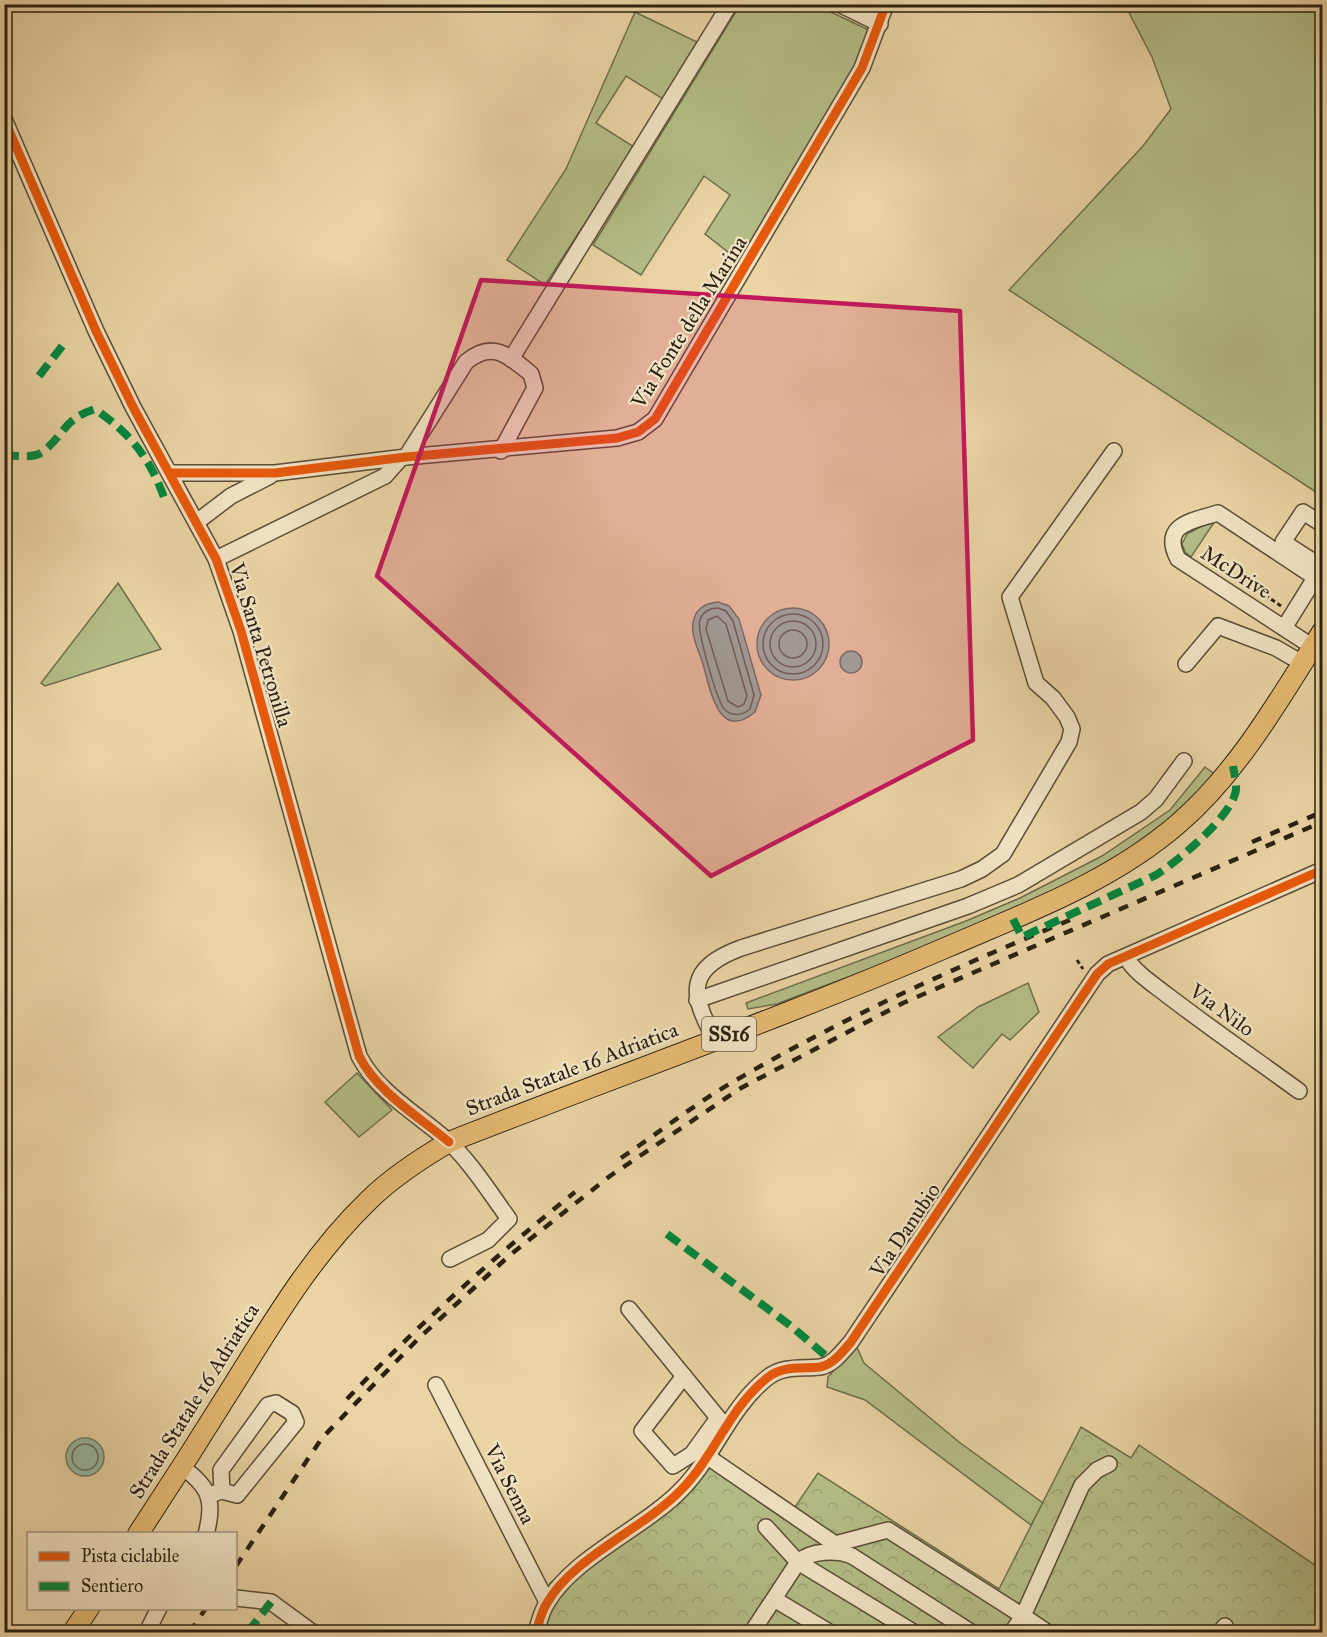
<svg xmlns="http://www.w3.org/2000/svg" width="1327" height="1637" font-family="'IM FELL Great Primer',serif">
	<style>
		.green { fill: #b4bd87; stroke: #6f6e4c; stroke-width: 1.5 }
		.forest { fill: url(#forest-crowns); stroke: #6f6e4c; stroke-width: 1.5 }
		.water { fill: #98b9a2; stroke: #6c7c68; stroke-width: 1.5 }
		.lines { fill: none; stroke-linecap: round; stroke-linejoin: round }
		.shore { stroke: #616c5a; stroke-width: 1.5 }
		.minor-casing { stroke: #5a4d36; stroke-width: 18 }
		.major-casing { stroke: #2a2012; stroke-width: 22 }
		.path { stroke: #2a2012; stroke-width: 3; stroke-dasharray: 4.5 3; stroke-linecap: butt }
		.minor { stroke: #f1e3c4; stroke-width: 15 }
		.major { stroke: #e5ba72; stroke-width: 20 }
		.rail { stroke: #2a2012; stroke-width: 4.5; stroke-dasharray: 10 10; stroke-linecap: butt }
		.quiet { stroke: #00873e; stroke-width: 8; stroke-dasharray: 15 8; stroke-linecap: butt }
		.cycleway-casing { stroke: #f1e3c4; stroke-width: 13 }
		.cycleway { stroke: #e8590c; stroke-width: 9 }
		.marked { fill: #c2185b; fill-opacity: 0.2; stroke: #c2185b; stroke-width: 4.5; stroke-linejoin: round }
		.labels { text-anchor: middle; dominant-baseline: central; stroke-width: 4.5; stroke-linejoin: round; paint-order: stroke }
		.shield { fill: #f1e3c4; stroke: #665a47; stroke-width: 1.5 }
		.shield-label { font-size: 20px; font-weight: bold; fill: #2a2012 }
		.street-label { font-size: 21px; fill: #2a2012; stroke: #f1e3c4 }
	</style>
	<defs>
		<pattern id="forest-crowns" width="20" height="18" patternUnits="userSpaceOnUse" patternTransform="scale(1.5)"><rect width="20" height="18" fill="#b4bd87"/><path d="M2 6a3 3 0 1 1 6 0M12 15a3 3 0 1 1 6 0" fill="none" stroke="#9ba274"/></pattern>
	</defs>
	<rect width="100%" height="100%" fill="#ead4a4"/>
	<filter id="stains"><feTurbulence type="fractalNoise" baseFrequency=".00333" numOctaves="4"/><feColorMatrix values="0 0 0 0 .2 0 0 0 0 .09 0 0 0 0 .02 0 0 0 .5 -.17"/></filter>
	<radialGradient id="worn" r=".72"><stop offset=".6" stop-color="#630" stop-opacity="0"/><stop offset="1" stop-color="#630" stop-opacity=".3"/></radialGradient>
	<g class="green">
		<polygon points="740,5 816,5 873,32 857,72 742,263 705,234 730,195 704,176 641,275 593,245"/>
		<polygon points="1125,5 1322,5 1322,496 1009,290 1143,146 1171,109 1152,57"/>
		<polygon points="635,12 697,42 663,99 626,76 596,123 634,147 545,285 507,260 566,169"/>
		<polygon points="1217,518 1191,557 1185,552 1182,544 1187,534"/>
		<polygon points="118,583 161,649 45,686 41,683"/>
		<path d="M1205,767l11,8c-12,14 -25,32 -40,44 -114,89 -265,132 -399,185l-29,5 -2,-6 220,-82 54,-23 82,-42 68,-46z"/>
		<polygon points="1028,983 1039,1012 1010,1040 1002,1034 973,1068 938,1037 978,1007"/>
		<polygon points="357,1073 392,1110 359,1137 325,1102"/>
		<polygon points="856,1345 864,1363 959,1442 1043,1503 1031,1525 865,1400 827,1387 828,1377"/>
	</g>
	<polygon class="forest" points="1081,1427 1131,1458 1139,1445 1322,1570 1322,1632 537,1632 550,1583 645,1520 708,1462 791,1513 818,1473 999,1589"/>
	<g class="water">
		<path d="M718,602l11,4 10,13 22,76 -6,17c-37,31 -45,-24 -52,-48 -4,-13 -14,-32 -9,-45 3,-11 13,-16 24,-17z"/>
		<circle cx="793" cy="644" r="36"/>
		<circle cx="851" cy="662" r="11"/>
		<circle cx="85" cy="1457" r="19"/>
	</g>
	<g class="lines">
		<g class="shore">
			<path d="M718,608l8,3 7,10 21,74 -4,14c-7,6 -17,8 -25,1 -7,-6 -29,-81 -25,-90 2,-8 10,-12 18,-12z"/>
			<circle cx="793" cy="644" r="30"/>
			<polygon points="717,616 726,624 747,696 744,704 738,707 728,701 706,629 708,620"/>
			<circle cx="793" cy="644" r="23"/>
			<circle cx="793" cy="644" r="14"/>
			<circle cx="85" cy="1457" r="13"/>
		</g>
		<defs>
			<g id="minor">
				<polyline points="839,4 880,24"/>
				<path d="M4,119l92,212 37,76 83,152 25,72 118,425c19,37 59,58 90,86 23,22 41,51 60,77l-21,21 -38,19"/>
				<polyline points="511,359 730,4"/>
				<path d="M406,457l60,-95c26,-22 42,-7 65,12l4,14 -34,63"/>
				<polyline points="170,473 275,473 406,457 617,438 638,432 655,419 862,68 886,4"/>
				<polyline points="198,521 231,496 270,476"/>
				<polyline points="216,559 385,476 400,459"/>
				<polyline points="1322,567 1283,542 1303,512 1322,524"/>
				<polyline points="1284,628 1320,570"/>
				<path d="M1313,647l-135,-88c-18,-35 15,-38 40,-46l104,69"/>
				<polyline points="1186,664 1218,626 1276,648 1302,663"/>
				<path d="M1126,957c8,15 27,27 41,38 43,33 88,64 132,96"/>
				<polyline points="697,1000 968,906 1018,885 1141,812 1156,799 1184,761"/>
				<path d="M715,1039c-26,-46 -28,-71 26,-91l220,-69 21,-10 21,-15 66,-112 3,-13 -5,-12 -14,-19 -17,-15 -26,-86 104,-146"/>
				<polyline points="629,1309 724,1425"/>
				<polyline points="684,1376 642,1431 673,1466 692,1454 718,1418"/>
				<polyline points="436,1385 547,1602"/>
				<polyline points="708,1457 835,1544 888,1530 1023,1616 1082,1485 1097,1470 1109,1464"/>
				<path d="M182,1467c28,20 33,34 24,67"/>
				<polyline points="209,1495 222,1491 237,1495 296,1422 292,1413 276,1403 268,1405 221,1470 222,1491"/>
				<polyline points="766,1527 798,1562 913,1632"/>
				<polyline points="236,1598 271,1602 312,1632"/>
				<polyline points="774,1599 829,1632"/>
				<polyline points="147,1632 159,1608"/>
				<path d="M536,1632c3,-9 5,-20 11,-29 26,-46 98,-75 135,-114 33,-34 48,-82 85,-111 16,-13 34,-9 53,-11 13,-2 23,-16 31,-25l246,-368 11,-10 214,-94"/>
				<path d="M752,1632l46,-70c13,-12 39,-12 54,-6l119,76"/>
				<polyline points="1012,1632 1023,1616 1047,1632"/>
				<polyline points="1220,1632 1225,1626"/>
			</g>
			<g id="major">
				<path d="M138,1534c33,-50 65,-100 96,-150 40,-64 79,-130 134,-183 24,-24 52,-42 81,-59 165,-65 333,-124 496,-194 81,-35 166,-66 234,-125 60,-52 101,-125 143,-191"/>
				<polyline points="73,1632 89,1608"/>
			</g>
		</defs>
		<use href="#minor" class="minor-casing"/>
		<use href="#major" class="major-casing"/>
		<g class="path">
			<polyline points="1265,595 1281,606"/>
			<polyline points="1077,960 1083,969"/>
		</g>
		<use href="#minor" class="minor"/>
		<use href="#major" class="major"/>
		<g class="rail">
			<polyline points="1252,842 1322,812"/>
			<path d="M621,1158c39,-26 76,-56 117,-79 107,-62 218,-112 332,-159"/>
			<path d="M347,1399c72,-75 147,-142 228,-207"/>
			<polyline points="236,1566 322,1438 418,1339 510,1255 610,1176 741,1088 903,1003 1322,822"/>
			<polyline points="190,1632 206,1608"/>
		</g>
		<g class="quiet">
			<polyline points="39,376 63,345"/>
			<path d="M4,457c14,-4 29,4 41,-7 21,-18 19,-31 50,-41 37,26 56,50 71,94"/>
			<path d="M1013,919l9,18 134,-62c22,-14 72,-56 79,-81 3,-8 -1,-20 -2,-28"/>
			<polyline points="667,1234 791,1326 832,1361"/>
			<polyline points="248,1632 271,1602"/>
		</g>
		<defs>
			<g id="cycleway">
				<path d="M4,119l92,212 37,76 83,152 25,72 118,425c18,36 59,60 90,86"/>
				<polyline points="170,473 275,473 406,457 617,438 638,432 655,419 862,68 886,4"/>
				<path d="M536,1632c3,-9 5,-20 11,-29 26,-46 98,-75 135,-114 33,-34 48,-82 85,-111 16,-13 34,-9 53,-11 13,-2 23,-16 31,-25l246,-368 11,-10 214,-94"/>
			</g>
		</defs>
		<use href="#cycleway" class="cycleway-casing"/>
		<use href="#cycleway" class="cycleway"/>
	</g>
	<path class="marked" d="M481,280l479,31 13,429 -262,136 -334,-300z"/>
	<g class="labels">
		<rect class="shield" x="702" y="1017" width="54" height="34" rx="4.5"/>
		<g class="shield-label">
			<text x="729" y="1034">SS16</text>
		</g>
		<g class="street-label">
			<text transform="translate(689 322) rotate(-58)">Via Fonte della Marina</text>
			<text transform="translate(1236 572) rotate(33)">McDrive</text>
			<text transform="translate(261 645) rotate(73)">Via Santa Petronilla</text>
			<text transform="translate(1222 1010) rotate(36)">Via Nilo</text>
			<text transform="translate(572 1069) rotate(-21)">Strada Statale 16 Adriatica</text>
			<text transform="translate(905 1230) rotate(-56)">Via Danubio</text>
			<text transform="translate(194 1401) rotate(-58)">Strada Statale 16 Adriatica</text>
			<text transform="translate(510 1484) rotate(63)">Via Senna</text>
		</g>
	</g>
	<rect width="1327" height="1637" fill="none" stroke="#ead4a4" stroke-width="24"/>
	<rect x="6" y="6" width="1315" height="1625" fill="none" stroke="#2a2012" stroke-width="3"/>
	<rect x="12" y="12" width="1303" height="1613" fill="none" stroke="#2a2012" stroke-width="1.5"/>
	<rect x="27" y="1532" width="210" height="78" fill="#f1e3c4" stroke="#a1957d" stroke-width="1.5"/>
	<rect x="39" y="1552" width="30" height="9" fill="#e8590c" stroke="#a1957d" stroke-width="1.5"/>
	<text x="81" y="1562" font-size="18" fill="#2a2012">Pista ciclabile</text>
	<rect x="39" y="1582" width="30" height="9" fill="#00873e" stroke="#a1957d" stroke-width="1.5"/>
	<text x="81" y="1592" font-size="18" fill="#2a2012">Sentiero</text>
	<rect width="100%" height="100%" filter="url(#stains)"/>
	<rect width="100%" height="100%" fill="url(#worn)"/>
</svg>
